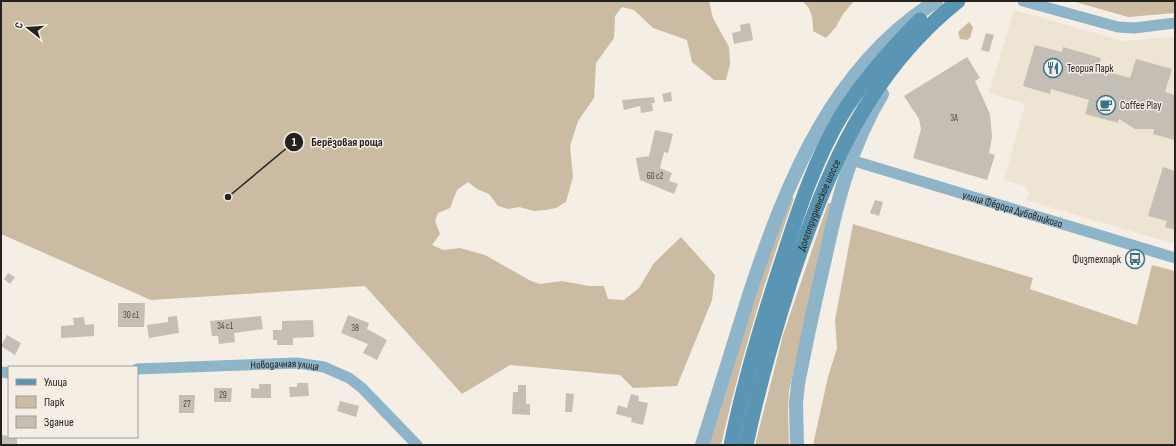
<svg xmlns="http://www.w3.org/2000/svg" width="1176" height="446" font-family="'Sofia Sans Condensed',sans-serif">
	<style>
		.built { fill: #eee4d4 }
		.green { fill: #cbbba3 }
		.building { fill: #c4beb5 }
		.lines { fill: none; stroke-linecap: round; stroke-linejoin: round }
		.minor { stroke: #8db4c8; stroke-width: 11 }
		.tertiary { stroke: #8db4c8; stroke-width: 14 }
		.secondary { stroke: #5a96b3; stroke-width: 15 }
		.labels { text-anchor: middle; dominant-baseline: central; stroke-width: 3; stroke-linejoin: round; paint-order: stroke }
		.number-label { font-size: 9px; fill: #4c4944 }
		.poi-label { font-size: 11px; fill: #24221f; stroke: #f4eee5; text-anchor: start }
		.street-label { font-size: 11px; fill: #24221f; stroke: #f4eee5 }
		.leader { fill: none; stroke: #24221f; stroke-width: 1.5 }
		.callout-dot { fill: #24221f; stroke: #f4eee5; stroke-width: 1.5 }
		.mark-label { font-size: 12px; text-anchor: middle; font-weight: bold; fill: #fff }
		.callout-label { font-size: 12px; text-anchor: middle; font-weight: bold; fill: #24221f; stroke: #f4eee5; stroke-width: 3; stroke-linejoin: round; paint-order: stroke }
	</style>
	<rect width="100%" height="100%" fill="#f4eee5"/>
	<polygon class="built" points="1014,10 1123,41 1175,37 1175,244 1026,200 1029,192 1025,186 1004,180 1025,104 989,93"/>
	<g class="green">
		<polygon points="1,1 709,1 713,18 729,47 730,64 726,80 714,80 692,62 687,40 653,28 634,10 622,7 615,16 614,38 596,63 594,98 578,121 570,146 573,177 566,202 556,208 546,210 534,211 519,207 508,209 498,206 489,194 477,189 468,182 457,190 450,208 438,213 435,221 440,234 432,245 443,250 460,248 485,255 531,281 540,284 562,281 589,286 604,286 608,299 624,300 639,288 654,263 681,237 715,275 712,300 677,386 633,388 620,375 510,365 462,394 365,286 151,300 1,234"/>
		<path d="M802,1h52l-11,13 -7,13 -10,11 -13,-7c0,-12 -1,-23 -11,-30z"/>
		<polygon points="1072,1 1175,1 1175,13 1128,17"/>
		<polygon points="969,22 973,27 970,38 967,40 960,39 958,32"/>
		<path d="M790,197l4,1c-29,81 -54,163 -73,247h-15l61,-189z"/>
		<polygon points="828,203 831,203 789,391 788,412 789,445 755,445 783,335"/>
		<polygon points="853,224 1033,278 1030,289 1137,325 1152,265 1175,271 1175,445 813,445 828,377 837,348 835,320"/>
	</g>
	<g class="building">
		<polygon points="750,23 753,40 734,44 732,33 741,31 740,25"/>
		<polygon points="986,33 994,35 989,52 981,50"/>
		<polygon points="1035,45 1062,52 1063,47 1101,58 1098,69 1130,78 1136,59 1172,69 1165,92 1175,95 1175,140 1153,134 1154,129 1135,129 1119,119 1118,123 1085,114 1089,100 1051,89 1050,94 1023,86"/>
		<polygon points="967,57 980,78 975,81 990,114 992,137 989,153 995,155 987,180 913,158 921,129 919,119 904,96"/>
		<polygon points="671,92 672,101 664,102 662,94"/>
		<polygon points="654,97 655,103 652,103 653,111 641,113 640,106 624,110 622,100"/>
		<polygon points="655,130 673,134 668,153 664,152 660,168 672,173 669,181 678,184 674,194 640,180 636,158 649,156"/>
		<polygon points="1163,167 1175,171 1175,230 1165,227 1167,221 1148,216"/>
		<polygon points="875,200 883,202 879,216 870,213"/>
		<polygon points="8,273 15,277 10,284 4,279"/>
		<polygon points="118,303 145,303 144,327 118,327"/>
		<polygon points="348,315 369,323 367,329 387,340 377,360 363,353 368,344 341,333"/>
		<polygon points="177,316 179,333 149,338 147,325 168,322 168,317"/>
		<polygon points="261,316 263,329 234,333 235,342 219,344 218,336 212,336 210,321"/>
		<polygon points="84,317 85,325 94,324 94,336 61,338 61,326 74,325 73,318"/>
		<polygon points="313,320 314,337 293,338 293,345 277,345 277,340 273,340 273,330 282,330 282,321"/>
		<polygon points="7,335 21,343 15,355 1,346"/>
		<polygon points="297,383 308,383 309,396 290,397 289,387 297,387"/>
		<polygon points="259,384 271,384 271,398 251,398 251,388 259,389"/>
		<polygon points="518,385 526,385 526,404 530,404 530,415 512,414 513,392 518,392"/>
		<polygon points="214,388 232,388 231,402 214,402"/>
		<polygon points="566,393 574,394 572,412 565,412"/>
		<polygon points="631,394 639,396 638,401 648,403 643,425 631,422 632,418 616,414 618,405 627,408"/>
		<polygon points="179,395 195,395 194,413 179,413"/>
		<polygon points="340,401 359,406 356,417 337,411"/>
		<polygon points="1,435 17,437 17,445 1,445"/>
	</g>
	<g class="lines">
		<g class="minor">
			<polyline points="1023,1 1118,27 1134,28 1175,23"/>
			<path id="s1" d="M851,160l324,98"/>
			<path id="s2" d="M137,369l160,-6 27,4 25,11 13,10 55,57"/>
			<polyline points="1,372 9,373"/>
		</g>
		<g class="tertiary">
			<path d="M702,445c16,-51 32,-102 48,-153 37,-111 82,-225 186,-291"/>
			<path d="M797,445l-1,-42 2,-19c8,-41 17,-83 27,-125 12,-57 26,-114 57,-165"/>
		</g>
		<g class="secondary">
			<path d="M731,445c13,-64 32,-127 53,-190 15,-47 32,-97 57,-139 22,-36 50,-67 79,-96"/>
			<path id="s3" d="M746,445c12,-57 28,-113 46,-169 35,-106 76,-203 166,-275"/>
		</g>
	</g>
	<defs>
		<symbol id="restaurant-ring" viewBox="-11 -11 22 22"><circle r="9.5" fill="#f4eee5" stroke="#39728c" stroke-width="1.5"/><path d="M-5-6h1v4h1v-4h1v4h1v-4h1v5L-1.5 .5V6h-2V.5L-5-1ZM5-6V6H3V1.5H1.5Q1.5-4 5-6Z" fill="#39728c"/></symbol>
		<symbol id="cafe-ring" viewBox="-11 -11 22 22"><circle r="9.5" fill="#f4eee5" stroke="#39728c" stroke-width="1.5"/><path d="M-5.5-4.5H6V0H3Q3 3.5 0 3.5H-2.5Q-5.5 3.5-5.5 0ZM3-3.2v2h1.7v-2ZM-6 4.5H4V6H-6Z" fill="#39728c"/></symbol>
		<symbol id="bus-ring" viewBox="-11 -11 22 22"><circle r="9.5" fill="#f4eee5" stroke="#39728c" stroke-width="1.5"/><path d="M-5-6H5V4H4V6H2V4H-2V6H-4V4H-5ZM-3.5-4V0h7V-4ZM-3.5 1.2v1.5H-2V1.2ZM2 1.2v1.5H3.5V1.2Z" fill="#39728c"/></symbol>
	</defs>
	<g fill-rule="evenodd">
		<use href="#restaurant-ring" x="1042" y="57" width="22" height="22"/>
		<use href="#cafe-ring" x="1095" y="94" width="22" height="22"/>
		<use href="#bus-ring" x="1124" y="248" width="22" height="22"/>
	</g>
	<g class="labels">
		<g class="number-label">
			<text x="954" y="118">3А</text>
			<text x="655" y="176">60 с2</text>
			<text x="131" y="315">30 с1</text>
			<text x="225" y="326">34 с1</text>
			<text x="355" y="328">38</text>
			<text x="223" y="395">29</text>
			<text x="187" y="404">27</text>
		</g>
		<g class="poi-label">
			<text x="1067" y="68">Теория Парк</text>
			<text x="1120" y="105">Coffee Play</text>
			<text x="1121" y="259" text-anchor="end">Физтехпарк</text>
		</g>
		<g class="street-label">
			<text stroke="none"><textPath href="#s3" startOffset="251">Долгопрудненское шоссе</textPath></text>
			<text stroke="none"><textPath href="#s1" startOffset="169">улица Фёдора Дубовицкого</textPath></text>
			<text stroke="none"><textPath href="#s2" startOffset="148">Новодачная улица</textPath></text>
		</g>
	</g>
	<path class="leader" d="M228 197L294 142"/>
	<g class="callout-dot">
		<circle cx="228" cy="197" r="4"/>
		<circle cx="294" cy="142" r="10"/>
	</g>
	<g class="mark-label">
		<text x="294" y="146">1</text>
	</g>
	<g class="callout-label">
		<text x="347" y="146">Берёзовая роща</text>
	</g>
	<rect width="1176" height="446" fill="none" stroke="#24221f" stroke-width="4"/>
	<rect x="8" y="366" width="130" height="72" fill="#f4eee5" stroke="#a19c96"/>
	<rect x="16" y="379" width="20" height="6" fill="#5a96b3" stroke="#a19c96"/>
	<text x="44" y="386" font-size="12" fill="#24221f">Улица</text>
	<rect x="16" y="396" width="20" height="12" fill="#cbbba3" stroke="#a19c96"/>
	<text x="44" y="406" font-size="12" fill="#24221f">Парк</text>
	<rect x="16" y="416" width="20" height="12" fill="#c4beb5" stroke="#a19c96"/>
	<text x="44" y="426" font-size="12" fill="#24221f">Здание</text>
	<g transform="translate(28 28) rotate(287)" stroke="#f4eee5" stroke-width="3" paint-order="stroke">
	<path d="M0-3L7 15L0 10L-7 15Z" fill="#24221f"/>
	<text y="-6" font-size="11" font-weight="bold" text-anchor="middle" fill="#24221f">С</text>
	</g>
</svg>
